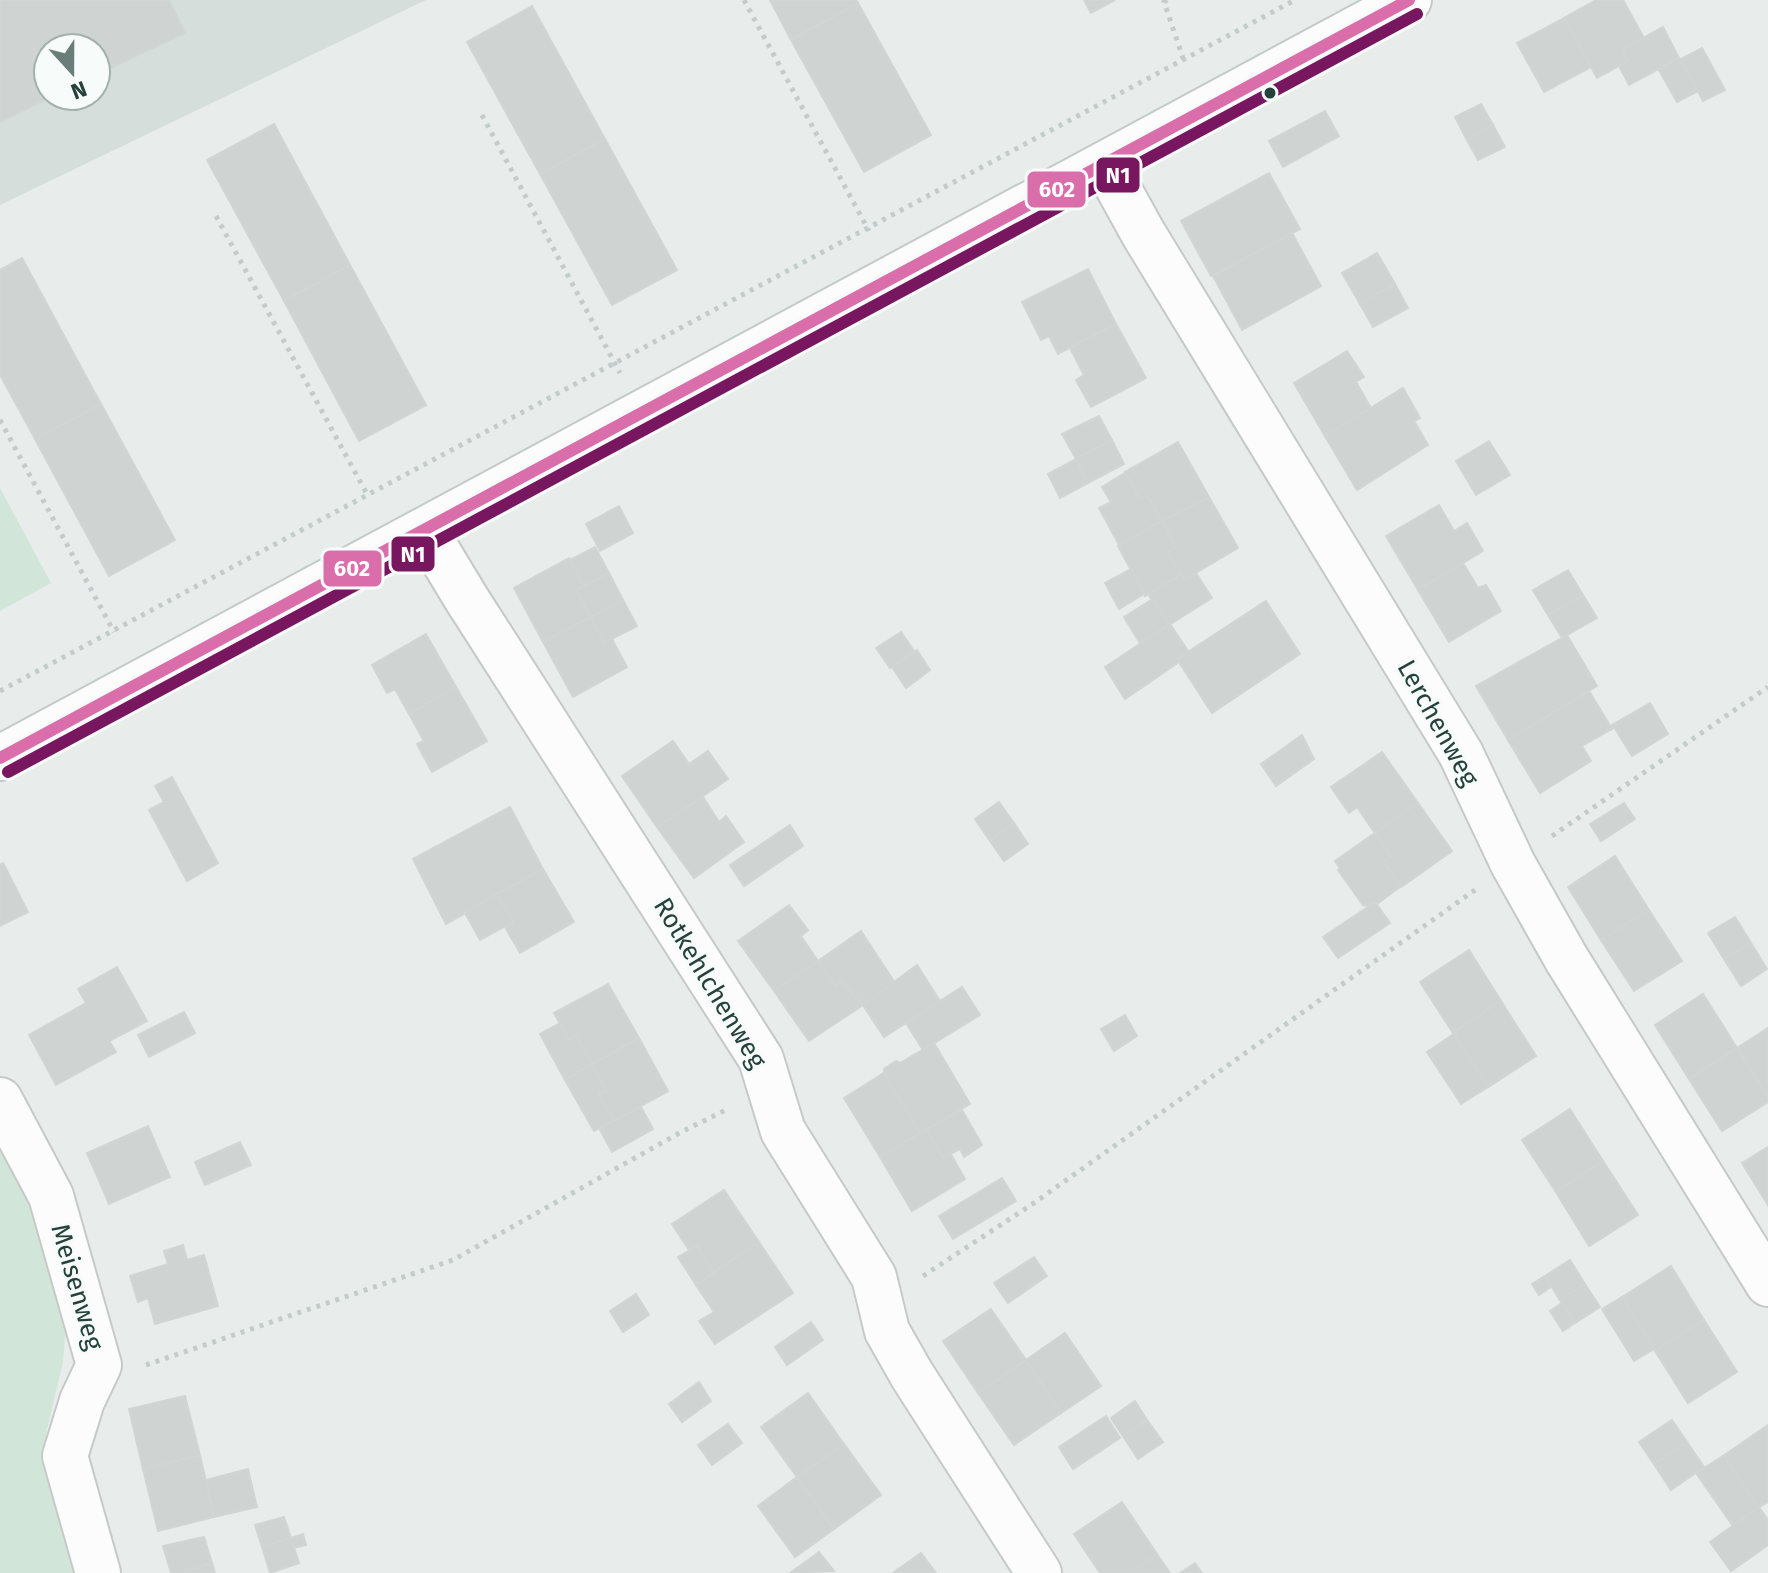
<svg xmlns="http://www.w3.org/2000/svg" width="1768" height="1573" font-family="'Fira Sans',sans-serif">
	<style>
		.built { fill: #d6dedb; fill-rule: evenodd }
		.green { fill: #d1e6d8 }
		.building { fill: #cfd4d2; stroke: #d1d6d4; stroke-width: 2 }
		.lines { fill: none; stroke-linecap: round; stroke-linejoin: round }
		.street-casing { stroke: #c5cac8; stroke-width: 48 }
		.secondary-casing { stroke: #c3cbc8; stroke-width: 48 }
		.path { stroke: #c3ccca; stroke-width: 5; stroke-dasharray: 4 6; stroke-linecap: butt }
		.street { stroke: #fcfcfc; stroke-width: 44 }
		.secondary { stroke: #fcfcfc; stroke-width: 44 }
		.bus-1-casing { stroke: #f7fbf9; stroke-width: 18 }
		.bus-2-casing { stroke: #f7fbf9; stroke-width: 18 }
		.bus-1 { stroke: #da6eab; stroke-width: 12 }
		.bus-2 { stroke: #791660; stroke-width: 12 }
		.bus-dot { fill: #24423a; stroke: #f7fbf9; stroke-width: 3 }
		.labels { text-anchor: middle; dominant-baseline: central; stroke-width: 6; stroke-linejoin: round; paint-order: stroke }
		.street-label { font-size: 26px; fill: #24423a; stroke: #f7fbf9 }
		.line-badge { stroke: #f7fbf9; stroke-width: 3 }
		.badge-label { font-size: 22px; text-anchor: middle; font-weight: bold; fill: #fff }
	</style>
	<rect width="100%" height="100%" fill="#e8edeb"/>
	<path class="built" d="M0,0h426l-426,205zM48,48h48v48h-48z"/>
	<g class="green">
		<polygon points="0,488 51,583 0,611"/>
		<polygon points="0,1130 24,1168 66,1324 63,1362 46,1434 53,1478 84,1573 0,1573"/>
	</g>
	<g class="building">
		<polygon points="0,0 169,0 185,33 96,75 96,48 48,48 48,96 53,96 0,122"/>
		<polygon points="770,0 856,0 858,3 791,40"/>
		<polygon points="1084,0 1115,0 1091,13"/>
		<polygon points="1596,0 1623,0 1644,38 1622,50 1628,61 1597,78 1564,18"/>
		<polygon points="858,3 931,135 864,172 791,40"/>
		<polygon points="532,6 605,139 540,174 467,42"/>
		<polygon points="1564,18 1591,67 1544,92 1517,43"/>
		<polygon points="1663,27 1679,58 1629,85 1619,66 1628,61 1622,50"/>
		<polygon points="1702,48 1725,90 1703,101 1681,59"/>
		<polygon points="1679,58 1698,91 1677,102 1659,70"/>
		<polygon points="1481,104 1493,125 1467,140 1455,117"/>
		<polygon points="1325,111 1339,136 1283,167 1269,141"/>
		<polygon points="274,124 350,265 284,301 207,160"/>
		<polygon points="1493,125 1505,147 1478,160 1467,140"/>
		<polygon points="605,139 677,270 612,305 540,174"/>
		<polygon points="1269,173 1300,229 1211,276 1181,221"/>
		<polygon points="1292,233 1321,286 1242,330 1213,276"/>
		<polygon points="1377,253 1395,284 1360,304 1342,273"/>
		<polygon points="22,258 101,404 35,439 0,375 0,270"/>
		<polygon points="350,265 426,405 359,441 284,301"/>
		<polygon points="1088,269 1116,324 1058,354 1049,336 1041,340 1022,302"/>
		<polygon points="1395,284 1408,308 1373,327 1360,304"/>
		<polygon points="1116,324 1146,378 1091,407 1076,380 1084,375 1070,348"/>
		<polygon points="1347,351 1364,377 1356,382 1371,408 1325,436 1294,383"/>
		<polygon points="1403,388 1420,418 1414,421 1428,445 1357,490 1325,436"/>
		<polygon points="101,404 175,540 109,576 35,439"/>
		<polygon points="1099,416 1112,440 1076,459 1062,434"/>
		<polygon points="1112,440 1124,464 1088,483 1076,459"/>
		<polygon points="1489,441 1510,475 1476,495 1456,461"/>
		<polygon points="1178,442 1209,497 1162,521 1147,495 1140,499 1125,472"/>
		<polygon points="1076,459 1088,483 1060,498 1048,474"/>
		<polygon points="1125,473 1140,499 1147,495 1162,521 1119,545 1099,508 1111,502 1102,487"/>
		<polygon points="1209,497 1238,548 1184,580 1167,552 1176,547 1162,521"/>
		<polygon points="1439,505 1454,531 1467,523 1483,551 1418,590 1386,536"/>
		<polygon points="619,506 633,533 600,551 586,524"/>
		<polygon points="1162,521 1176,547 1167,552 1181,574 1145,596 1118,546"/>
		<polygon points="595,547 609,573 584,586 570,560"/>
		<polygon points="569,558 584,586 576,590 591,617 543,642 514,588"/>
		<polygon points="1463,563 1478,588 1486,585 1501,611 1449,642 1418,590"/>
		<polygon points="1131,569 1144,594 1119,609 1105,583"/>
		<polygon points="1568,570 1583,595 1548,615 1533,590"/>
		<polygon points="609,573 623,600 591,617 576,590"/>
		<polygon points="1196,573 1212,598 1169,625 1148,594 1181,574 1184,580"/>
		<polygon points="1583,595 1597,618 1562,638 1548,615"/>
		<polygon points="1153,599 1169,625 1140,643 1124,617"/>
		<polygon points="623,600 637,626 604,643 591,617"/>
		<polygon points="1266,601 1300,654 1212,713 1177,659"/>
		<polygon points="591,617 604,643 612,639 627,667 573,697 543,642"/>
		<polygon points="1170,624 1188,651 1177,659 1179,662 1125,699 1105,667"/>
		<polygon points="901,632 914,651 890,668 876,648"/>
		<polygon points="426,634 456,687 409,714 395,689 387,693 372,665"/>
		<polygon points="1567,635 1597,686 1508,740 1476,686"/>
		<polygon points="917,650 930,670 906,688 892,667"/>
		<polygon points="456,687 487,741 432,772 417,744 424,741 409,714"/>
		<polygon points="1589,691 1612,729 1582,746 1591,761 1540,793 1508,740"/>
		<polygon points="1650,703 1668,734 1632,756 1614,727 1612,729 1610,726"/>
		<polygon points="1302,735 1314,759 1276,786 1261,764"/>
		<polygon points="673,741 689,764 708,751 728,779 657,827 622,776"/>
		<polygon points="1382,752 1418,803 1375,833 1357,807 1349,813 1331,787"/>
		<polygon points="172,777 218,863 187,881 149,810 164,802 155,786"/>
		<polygon points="703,797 719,822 726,816 744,842 694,878 657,827"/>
		<polygon points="999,802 1014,823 990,841 975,819"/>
		<polygon points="1418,803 1452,851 1401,887 1383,862 1391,857 1375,833"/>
		<polygon points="1624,803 1635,819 1601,841 1590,824"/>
		<polygon points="510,807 543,869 446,924 413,859"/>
		<polygon points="1014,823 1028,844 1004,861 990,841"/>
		<polygon points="790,825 803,846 744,886 730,865"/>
		<polygon points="1375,833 1391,857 1383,862 1401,886 1377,904 1375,902 1368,906 1363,905 1338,870 1340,868 1335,861"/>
		<polygon points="1615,856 1649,910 1601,940 1568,887"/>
		<polygon points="3,863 28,912 0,926 0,865"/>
		<polygon points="543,869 574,922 520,953 505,927 513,922 497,894"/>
		<polygon points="497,894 513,922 480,940 465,913"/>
		<polygon points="1375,902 1390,923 1338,958 1323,937"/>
		<polygon points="789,905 808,930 801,936 818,961 774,991 738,941"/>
		<polygon points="1649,910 1682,961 1634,991 1601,940"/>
		<polygon points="1735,917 1751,943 1724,959 1708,933"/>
		<polygon points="861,931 895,983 863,1005 842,981 836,986 818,961"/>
		<polygon points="1751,943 1767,969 1741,986 1724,959"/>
		<polygon points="1469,950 1501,1001 1453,1033 1420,982"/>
		<polygon points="818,961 836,986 842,981 863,1005 809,1041 774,991"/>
		<polygon points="917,965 940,1001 884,1037 863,1005"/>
		<polygon points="117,967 147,1021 109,1041 116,1052 56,1085 29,1035 86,1003 78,989"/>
		<polygon points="608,984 639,1038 592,1064 576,1035 569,1040 554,1013"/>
		<polygon points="962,987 980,1015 923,1050 906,1023"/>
		<polygon points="1703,994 1737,1048 1689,1079 1655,1025"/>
		<polygon points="1501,1001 1536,1056 1488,1087 1453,1033"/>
		<polygon points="184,1012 195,1033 149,1057 138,1035"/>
		<polygon points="1125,1015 1137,1036 1114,1051 1101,1029"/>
		<polygon points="560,1023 569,1040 576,1035 592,1064 565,1080 540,1034"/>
		<polygon points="1768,1028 1768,1097 1737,1048"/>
		<polygon points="1454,1034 1488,1087 1461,1104 1427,1052"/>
		<polygon points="639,1038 668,1091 614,1121 599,1094 606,1090 592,1064"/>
		<polygon points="934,1043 970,1104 920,1133 884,1073 884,1069 896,1061 900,1063"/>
		<polygon points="1737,1048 1768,1097 1768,1102 1722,1131 1689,1079"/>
		<polygon points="592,1064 606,1090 599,1094 613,1120 594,1131 565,1080"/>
		<polygon points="884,1073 920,1133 880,1157 844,1098"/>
		<polygon points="641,1107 653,1129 612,1152 599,1128"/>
		<polygon points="1570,1109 1603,1161 1556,1192 1522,1140"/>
		<polygon points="962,1110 982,1145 964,1157 960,1149 943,1158 927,1130"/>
		<polygon points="148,1126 170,1177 109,1204 87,1153"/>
		<polygon points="927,1130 943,1158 950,1153 965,1179 912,1211 880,1157"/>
		<polygon points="240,1142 251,1165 205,1185 195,1162"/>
		<polygon points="1768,1147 1768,1205 1742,1163"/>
		<polygon points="1603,1161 1638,1215 1589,1246 1556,1192"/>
		<polygon points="1002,1178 1016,1201 953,1239 939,1216"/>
		<polygon points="724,1190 759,1242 714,1272 697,1246 689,1250 672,1224"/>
		<polygon points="759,1242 793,1293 715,1344 699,1321 714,1312 696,1285"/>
		<polygon points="183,1245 187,1260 204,1255 218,1306 155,1324 148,1298 138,1302 130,1276 168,1264 164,1251"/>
		<polygon points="697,1246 714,1272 696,1285 678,1257"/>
		<polygon points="1034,1257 1047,1276 1008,1303 994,1283"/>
		<polygon points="1570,1260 1585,1284 1560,1300 1545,1276"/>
		<polygon points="1671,1266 1704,1320 1655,1351 1622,1297"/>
		<polygon points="1545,1276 1551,1287 1539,1295 1532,1284"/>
		<polygon points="1585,1284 1600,1307 1575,1323 1560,1300"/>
		<polygon points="636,1294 649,1315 623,1332 610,1311"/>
		<polygon points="1622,1297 1654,1349 1634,1361 1602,1309"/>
		<polygon points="1562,1303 1575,1323 1563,1331 1550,1311"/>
		<polygon points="991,1309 1026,1360 978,1393 943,1341"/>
		<polygon points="1704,1320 1737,1372 1688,1403 1655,1351"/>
		<polygon points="811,1322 823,1340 787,1365 775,1347"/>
		<polygon points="1065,1333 1101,1386 1061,1413 1026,1360"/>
		<polygon points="1026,1360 1061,1413 1014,1445 978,1393"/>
		<polygon points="699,1382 711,1401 682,1422 669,1404"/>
		<polygon points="808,1393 844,1444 797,1477 761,1427"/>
		<polygon points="185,1396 200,1455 143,1469 129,1409"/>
		<polygon points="1135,1401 1147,1420 1123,1436 1111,1418"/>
		<polygon points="1106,1416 1120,1438 1073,1469 1059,1447"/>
		<polygon points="1147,1420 1163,1442 1138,1459 1123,1436"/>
		<polygon points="1672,1420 1687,1442 1654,1464 1639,1442"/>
		<polygon points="728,1424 742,1443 712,1465 698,1445"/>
		<polygon points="1768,1425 1768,1502 1759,1507 1723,1456"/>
		<polygon points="1687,1442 1704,1467 1671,1490 1654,1464"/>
		<polygon points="844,1444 881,1495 834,1529 797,1477"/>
		<polygon points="200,1455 214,1517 158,1531 143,1469"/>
		<polygon points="1723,1456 1759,1507 1733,1526 1696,1473"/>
		<polygon points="248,1469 257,1507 214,1517 206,1480"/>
		<polygon points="797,1477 834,1529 795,1557 758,1506"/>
		<polygon points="1122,1502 1157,1554 1129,1573 1100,1573 1074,1534"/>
		<polygon points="1759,1507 1768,1520 1768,1545 1731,1571 1710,1542"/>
		<polygon points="284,1517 291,1538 262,1547 255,1525"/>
		<polygon points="303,1534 306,1545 294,1548 291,1538"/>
		<polygon points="204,1537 212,1563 180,1573 171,1573 163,1546"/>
		<polygon points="291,1538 299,1563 270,1573 262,1547"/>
		<polygon points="819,1552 834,1571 790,1573"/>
		<polygon points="921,1553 936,1573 893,1573"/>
		<polygon points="1157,1554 1170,1573 1129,1573"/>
		<polygon points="212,1563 215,1573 180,1573"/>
		<polygon points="1195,1563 1202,1573 1180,1573"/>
	</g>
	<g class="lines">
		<defs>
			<g id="street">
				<polyline points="1105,164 1143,233 1461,754 1513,864 1566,958 1768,1284"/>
				<polyline points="425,530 466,598 761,1059 783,1131 874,1277 887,1331 912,1375 1039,1573"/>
				<polyline points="0,1100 51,1196 99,1365 82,1401 65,1456 98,1573"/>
			</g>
			<polyline id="secondary" points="0,758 1409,0"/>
		</defs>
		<use href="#street" class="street-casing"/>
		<use href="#secondary" class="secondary-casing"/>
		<g class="path">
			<polyline points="744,0 869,231"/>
			<polyline points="1167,0 1164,2 1184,61"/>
			<polyline points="482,115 620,373"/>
			<polyline points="216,216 368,496"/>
			<polyline points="0,420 114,632"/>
			<polyline points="0,691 1295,0"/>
			<polyline points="1552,836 1768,687"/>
			<polyline points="923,1276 1034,1203 1475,890"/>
			<polyline points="146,1365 453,1260 683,1131 728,1109"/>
		</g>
		<use href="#street" class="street"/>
		<use href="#secondary" class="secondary"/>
		<defs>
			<polyline id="bus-1" points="0,758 1409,0"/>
			<polyline id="bus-2" points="8,772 1417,14"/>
		</defs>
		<use href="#bus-1" class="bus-1-casing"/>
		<use href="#bus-2" class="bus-2-casing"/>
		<use href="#bus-1" class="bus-1"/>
		<use href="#bus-2" class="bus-2"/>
	</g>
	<circle class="bus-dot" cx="1270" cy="93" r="7"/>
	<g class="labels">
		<g class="street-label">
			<text transform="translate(1438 723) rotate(61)">Lerchenweg</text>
			<text transform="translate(710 983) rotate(59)">Rotkehlchenweg</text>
			<text transform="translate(77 1287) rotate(74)">Meisenweg</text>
		</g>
	</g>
	<g class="line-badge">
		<rect x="1095" y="156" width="46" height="38" rx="8" fill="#791660"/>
		<rect x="1026" y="170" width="61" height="39" rx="8" fill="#da6eab"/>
		<rect x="390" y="535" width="46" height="38" rx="8" fill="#791660"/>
		<rect x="322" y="549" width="61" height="39" rx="8" fill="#da6eab"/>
	</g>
	<g class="badge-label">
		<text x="1118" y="183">N1</text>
		<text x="1057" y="197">602</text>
		<text x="413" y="562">N1</text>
		<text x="352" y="576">602</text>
	</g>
	<g transform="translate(72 72) rotate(159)"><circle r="38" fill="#f7fbf9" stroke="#a3b1ad" stroke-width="2"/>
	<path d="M0-6L14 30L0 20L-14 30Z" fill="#697e78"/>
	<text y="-12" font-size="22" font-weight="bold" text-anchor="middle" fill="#24423a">N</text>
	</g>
</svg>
